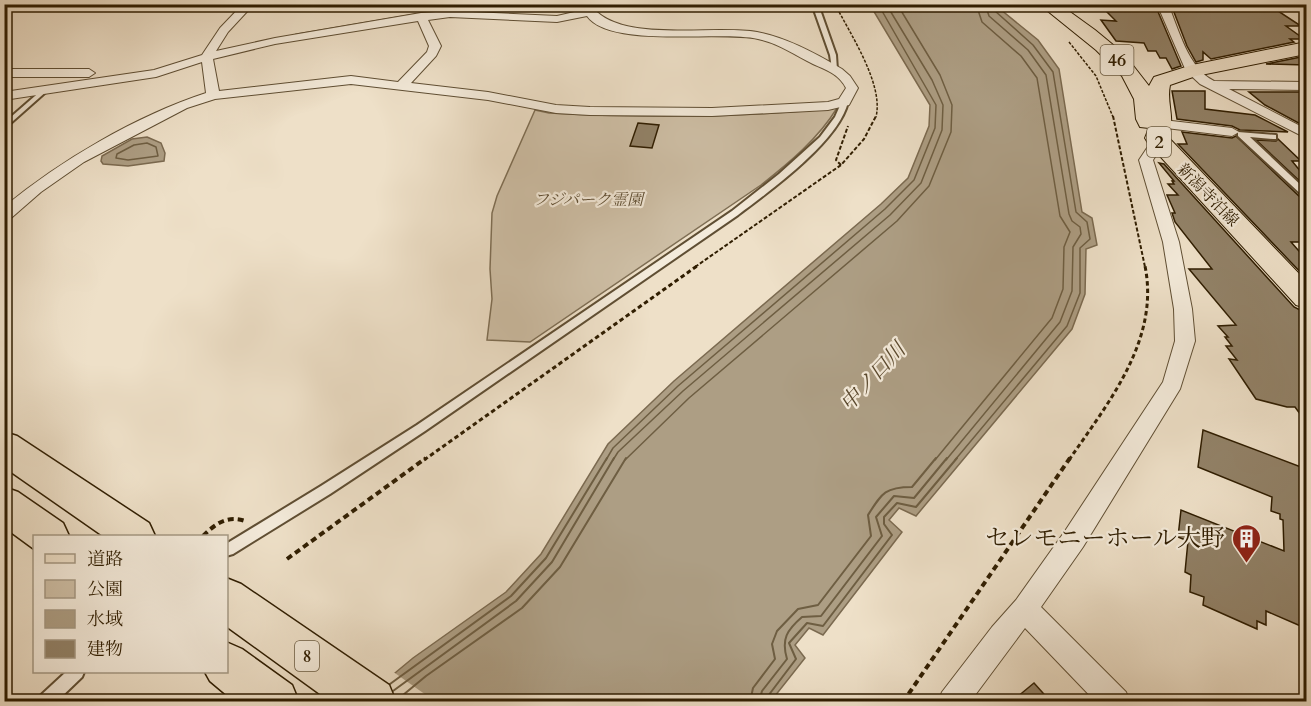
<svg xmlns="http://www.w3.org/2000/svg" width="1311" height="706" font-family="Cardo,'Noto Serif JP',serif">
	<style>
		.green { fill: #cebfa6; stroke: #7e6e54; stroke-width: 1.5 }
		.water { fill: #ad9e84; stroke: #7b6a50; stroke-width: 1.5 }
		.pier { fill: #eee0c8 }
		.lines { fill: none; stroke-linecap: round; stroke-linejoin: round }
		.shore-far1 { stroke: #6e5e42; stroke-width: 1.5 }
		.shore { stroke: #6e5e42; stroke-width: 2 }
		.stream { stroke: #7b6a50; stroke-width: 3 }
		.building { fill: #928268; stroke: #2f1d01; stroke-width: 1.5 }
		.service-casing { stroke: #5f4e33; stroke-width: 4 }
		.minor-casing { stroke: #5f4e33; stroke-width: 2 }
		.primary-casing { stroke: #2f1d01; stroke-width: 2 }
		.trunk-casing { stroke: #2f1d01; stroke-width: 3 }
		.path-far3 { stroke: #2f1d01; stroke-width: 1.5; stroke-dasharray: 3 1.5; stroke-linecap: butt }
		.path-far2 { stroke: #2f1d01; stroke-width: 2; stroke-dasharray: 4 2; stroke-linecap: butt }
		.path-far1 { stroke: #2f1d01; stroke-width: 3; stroke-dasharray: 4.5 3; stroke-linecap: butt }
		.path { stroke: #2f1d01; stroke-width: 4; stroke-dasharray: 6 4; stroke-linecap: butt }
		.service { fill: #f4ebdb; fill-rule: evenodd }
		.minor { fill: #f4ebdb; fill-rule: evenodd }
		.primary { fill: #eee0c8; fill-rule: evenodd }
		.trunk { fill: #eee0c8; fill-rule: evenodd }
		.labels { text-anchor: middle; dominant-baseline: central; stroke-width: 4.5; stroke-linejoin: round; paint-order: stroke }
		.far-street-label { font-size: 16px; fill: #2f1d01; stroke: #f4ebdb }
		.far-park-label { font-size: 16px; font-style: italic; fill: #5f4e33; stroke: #f4ebdb }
		.shield { fill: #f4ebdb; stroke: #6a5b42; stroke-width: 1.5 }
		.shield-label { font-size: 18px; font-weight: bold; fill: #2f1d01 }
		.water-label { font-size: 21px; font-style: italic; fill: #5b4a2f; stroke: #f4ebdb }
		.near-poi-label { font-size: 24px; fill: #2f1d01; stroke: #f4ebdb; text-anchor: end }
	</style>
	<rect width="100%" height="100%" fill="#eee0c8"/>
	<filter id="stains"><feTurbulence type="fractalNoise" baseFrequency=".00333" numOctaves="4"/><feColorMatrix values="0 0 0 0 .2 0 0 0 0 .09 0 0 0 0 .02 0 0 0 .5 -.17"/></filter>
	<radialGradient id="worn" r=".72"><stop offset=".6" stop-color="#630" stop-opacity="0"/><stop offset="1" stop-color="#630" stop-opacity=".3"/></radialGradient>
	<path class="green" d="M837,108c-19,31 -48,55 -76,77l-231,157 -43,-2 5,-41 -2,-30 2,-56 5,-17 38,-86 14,3c96,5 192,5 288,-5z"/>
	<g class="water">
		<polygon points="870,5 995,5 1038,40 1059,69 1082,212 1092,218 1097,245 1086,249 1085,294 1072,329 916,516 899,508 889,520 902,532 823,635 809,628 795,645 805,658 771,701 360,702 413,658 506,592 541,554 608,444 674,381 881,204 908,178 929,126 930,105"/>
		<polygon points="147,137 161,143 165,153 164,161 128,166 103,164 101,161 102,156 132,139"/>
	</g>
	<polygon class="pier" points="392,671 436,702 357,702"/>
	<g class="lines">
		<g class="shore-far1">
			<polygon points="147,143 156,147 158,156 128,160 116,158 117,154 134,145"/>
			<polyline points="606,460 613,448 678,386 885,209 914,180 935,128 936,105 878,4"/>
			<polyline points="613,460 618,452 683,391 890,215 921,183 942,130 943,105 932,80 886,4"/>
			<polyline points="625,460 689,398 897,221 929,186 951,132 952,105 940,75 897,4"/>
			<polyline points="935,460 1052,318 1063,289 1064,247 1070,232 1060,216 1037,78 1021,56 982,22 976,4"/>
			<polyline points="946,460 1060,322 1072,291 1073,247 1081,234 1080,227 1072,221 1069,214 1046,75 1028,50 989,16 985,4"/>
			<polyline points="955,460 1067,326 1080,293 1080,248 1090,239 1087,222 1076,212 1053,72 1033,45 995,11 993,4"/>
		</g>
		<g class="shore">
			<polyline points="390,684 511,596 546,558 607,458"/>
			<polyline points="393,691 516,601 552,562 614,458"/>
			<polyline points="397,700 426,676 522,608 560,567 626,458"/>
			<path d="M750,702l3,-14 22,-29 -3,-15 5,-13 21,-22 20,-4 53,-69 -3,-21c14,-22 17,-28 44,-28l24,-29"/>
			<path d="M759,702l3,-11 25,-32c-6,-20 0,-29 15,-42l19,-1 61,-80 -6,-19 18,-21 20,2 33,-40"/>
			<polyline points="767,702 768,696 796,659 789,643 807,623 823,626 892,535 884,524 884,517 897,503 916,507 957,458"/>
		</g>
		<g class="stream">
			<polyline points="573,14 579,9 577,4"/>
			<polyline points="296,35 426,13"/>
		</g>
	</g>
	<g class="building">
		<polygon points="1099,4 1144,4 1146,7 1156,7 1181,66 1172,69 1166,58 1160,58 1156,51 1148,51 1144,43 1116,41 1101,20 1116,21"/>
		<polygon points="1172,7 1272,7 1301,26 1286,26 1304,39 1290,39 1294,42 1211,59 1203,52 1203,60 1196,62 1187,46"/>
		<polygon points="1306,56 1306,65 1266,64"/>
		<polygon points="1172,91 1205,91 1205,109 1255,115 1288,132 1240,130 1232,126 1177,119"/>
		<polygon points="1249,92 1306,92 1306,127 1265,105"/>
		<polygon points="638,123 659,125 652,148 630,146"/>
		<polygon points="1182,132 1232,138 1236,136 1301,198 1306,198 1306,242 1291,242 1306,259 1306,278 1178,144 1187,144"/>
		<polygon points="1278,139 1301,161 1292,161 1306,178 1306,187 1256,140 1276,141"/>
		<polygon points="1159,163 1164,164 1294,307 1306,313 1306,422 1295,407 1287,407 1256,399 1229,359 1237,360 1226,346 1232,346 1225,337 1228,337 1218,326 1236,325 1189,269 1212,269 1175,222 1172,213 1175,213 1167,195 1178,195 1168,184 1174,184 1172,181 1174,181"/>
		<polygon points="1203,430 1301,467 1300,512 1306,515 1306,589 1302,587 1303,627 1266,611 1266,625 1257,621 1257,629 1203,605 1204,597 1190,592 1191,575 1185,572 1188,541 1178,537 1181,510 1284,551 1283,520 1280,519 1280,514 1271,511 1272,497 1198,467"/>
		<polygon points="1034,683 1051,702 1011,702"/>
	</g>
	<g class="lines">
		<defs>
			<g id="service">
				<polygon points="812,4 818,4 836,55 837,70 832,69 830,55"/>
				<polygon points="43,89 48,90 4,129 4,123"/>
				<path d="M842,101l6,1c-9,39 -78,89 -110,113l-313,216 -95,63 -97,60 -7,2v-12l95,-58 96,-61 315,-214 47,-37 41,-37 15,-20z"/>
				<polygon points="1238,132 1276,135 1276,139 1273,139 1250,137 1306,190 1306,196 1303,196 1238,136"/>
				<polygon points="66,672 84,672 82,677 56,702 37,702 39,697"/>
			</g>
			<g id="minor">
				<path d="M243,4h11l-26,28 -12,19 59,-13 146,-25 29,-2 107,5 26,-6 -4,-6h11c27,41 123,20 167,28 29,5 60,22 85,37l8,7 8,12 -9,17 -21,5 -116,6 -122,-1 -34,-2 -68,-13 -137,-16 -136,15 -28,9 -103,54 -43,30 -31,27 -6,2v-14c57,-47 132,-91 202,-114l-4,-31 -46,15 -152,23v-8l150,-22 48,-15 18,-27zM587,16c23,33 133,14 171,23 20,4 37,16 55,25 13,6 26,10 33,24l-7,11 -11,3 -116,6 -122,-1 -34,-2 -68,-13 -77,-9 25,-27 5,-10 -13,-26 22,-3 107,5zM418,21l11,25 -2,6 -29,30 -47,-6 -132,15 -6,-32 62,-15z"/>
				<path d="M1157,4h11c11,26 20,64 46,77l92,1v8l-77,-1 77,40v9l-106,-54 -14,-13z"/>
				<polygon points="4,69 89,69 95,73 89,77 4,77"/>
				<polygon points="1163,120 1232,128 1239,132 1232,136 1158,127 1156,124"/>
				<polygon points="1164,145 1171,149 1169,152 1157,154 1153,160 1179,242 1192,309 1195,341 1180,389 1083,547 1041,607 1126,692 1130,702 1096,702 1025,628 970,702 938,702 942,692 992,627 1016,600 1065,531 1163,382 1175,341 1174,309 1163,242 1139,160 1147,148"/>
			</g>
			<path id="primary" d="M1039,4h20l36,26 29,24 25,32 5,-9 38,-12 114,-23v12l-110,22 -26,9c-4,18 6,34 -2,52l138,144v27l-10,-3 -148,-162 -3,-5 4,-10 -9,-1 -4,-8 -2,-20 -12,-23 -26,-26z"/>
			<g id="trunk">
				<polygon points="4,432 17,436 149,523 155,536 103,536 4,467"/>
				<polygon points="4,487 18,492 63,523 69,536 34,536 34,549 4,527"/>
				<polygon points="226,578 241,584 389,685 396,702 331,702 226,626"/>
				<polygon points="226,642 242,649 292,685 299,702 235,702 210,681 205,672 226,672"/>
			</g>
		</defs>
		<use href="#service" class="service-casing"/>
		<use href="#minor" class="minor-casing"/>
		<use href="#primary" class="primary-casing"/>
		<use href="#trunk" class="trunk-casing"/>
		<g class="path-far3">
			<path d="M835,4c15,30 49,80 41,113"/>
			<polyline points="1024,4 1032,11"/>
			<polyline points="1069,42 1096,76 1113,117"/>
		</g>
		<g class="path-far2">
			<polyline points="1113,116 1145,267"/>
			<polyline points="841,165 836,160 848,126"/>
			<polyline points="695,267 841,165 864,139 876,116"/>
		</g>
		<g class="path-far1">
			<polyline points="424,460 697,266"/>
			<path d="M1069,460c39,-57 91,-120 76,-194"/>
		</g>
		<g class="path">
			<path d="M203,536c12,-12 24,-21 42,-15"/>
			<polyline points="287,559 426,458"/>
			<polyline points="903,702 1070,458"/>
		</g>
		<use href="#service" class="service"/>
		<use href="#minor" class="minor"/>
		<use href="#primary" class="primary"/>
		<use href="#trunk" class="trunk"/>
	</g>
	<defs>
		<symbol id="building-pin" viewBox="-11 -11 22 30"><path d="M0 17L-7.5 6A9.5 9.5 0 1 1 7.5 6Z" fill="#8f2418" stroke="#f4ebdb"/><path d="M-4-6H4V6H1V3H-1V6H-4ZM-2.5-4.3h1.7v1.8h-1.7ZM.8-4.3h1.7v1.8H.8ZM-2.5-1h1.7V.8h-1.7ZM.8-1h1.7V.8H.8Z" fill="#fff"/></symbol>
	</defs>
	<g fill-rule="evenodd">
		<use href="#building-pin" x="1230" y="522" width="33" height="45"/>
	</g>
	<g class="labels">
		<g class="far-street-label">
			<text transform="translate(1208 195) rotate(46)">新潟寺泊線</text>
		</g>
		<g class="far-park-label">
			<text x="588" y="200">フジパーク霊園</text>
		</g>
		<g class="shield">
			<rect x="1100.5" y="45" width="33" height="30" rx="4.5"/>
			<rect x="1147" y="127" width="24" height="30" rx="4.5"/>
			<rect x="295" y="641" width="24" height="30" rx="4.5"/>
		</g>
		<g class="shield-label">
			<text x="1117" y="60">46</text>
			<text x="1159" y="142">2</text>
			<text x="307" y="656">8</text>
		</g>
		<g class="water-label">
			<text transform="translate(873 377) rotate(-47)">中ノ口川</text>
		</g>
		<g class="near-poi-label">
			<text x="1225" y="538">セレモニーホール大野</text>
		</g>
	</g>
	<rect width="1311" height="706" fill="none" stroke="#eee0c8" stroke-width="24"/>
	<rect x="6" y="6" width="1299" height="694" fill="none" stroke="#2f1d01" stroke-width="3"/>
	<rect x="12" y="12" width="1287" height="682" fill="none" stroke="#2f1d01" stroke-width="1.5"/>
	<rect x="33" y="535" width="195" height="138" fill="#f4ebdb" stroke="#a59984" stroke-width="1.5"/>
	<rect x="45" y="554" width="30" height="9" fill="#eee0c8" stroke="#a59984" stroke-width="1.5"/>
	<text x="87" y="565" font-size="18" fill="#2f1d01">道路</text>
	<rect x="45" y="580" width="30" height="18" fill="#cebfa6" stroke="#a59984" stroke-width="1.5"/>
	<text x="87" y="595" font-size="18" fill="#2f1d01">公園</text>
	<rect x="45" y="610" width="30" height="18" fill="#ad9e84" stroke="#a59984" stroke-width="1.5"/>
	<text x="87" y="625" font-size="18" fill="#2f1d01">水域</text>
	<rect x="45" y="640" width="30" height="18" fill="#928268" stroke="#a59984" stroke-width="1.5"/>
	<text x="87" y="655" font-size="18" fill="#2f1d01">建物</text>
	<rect width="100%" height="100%" filter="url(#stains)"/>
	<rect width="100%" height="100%" fill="url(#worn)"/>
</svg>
